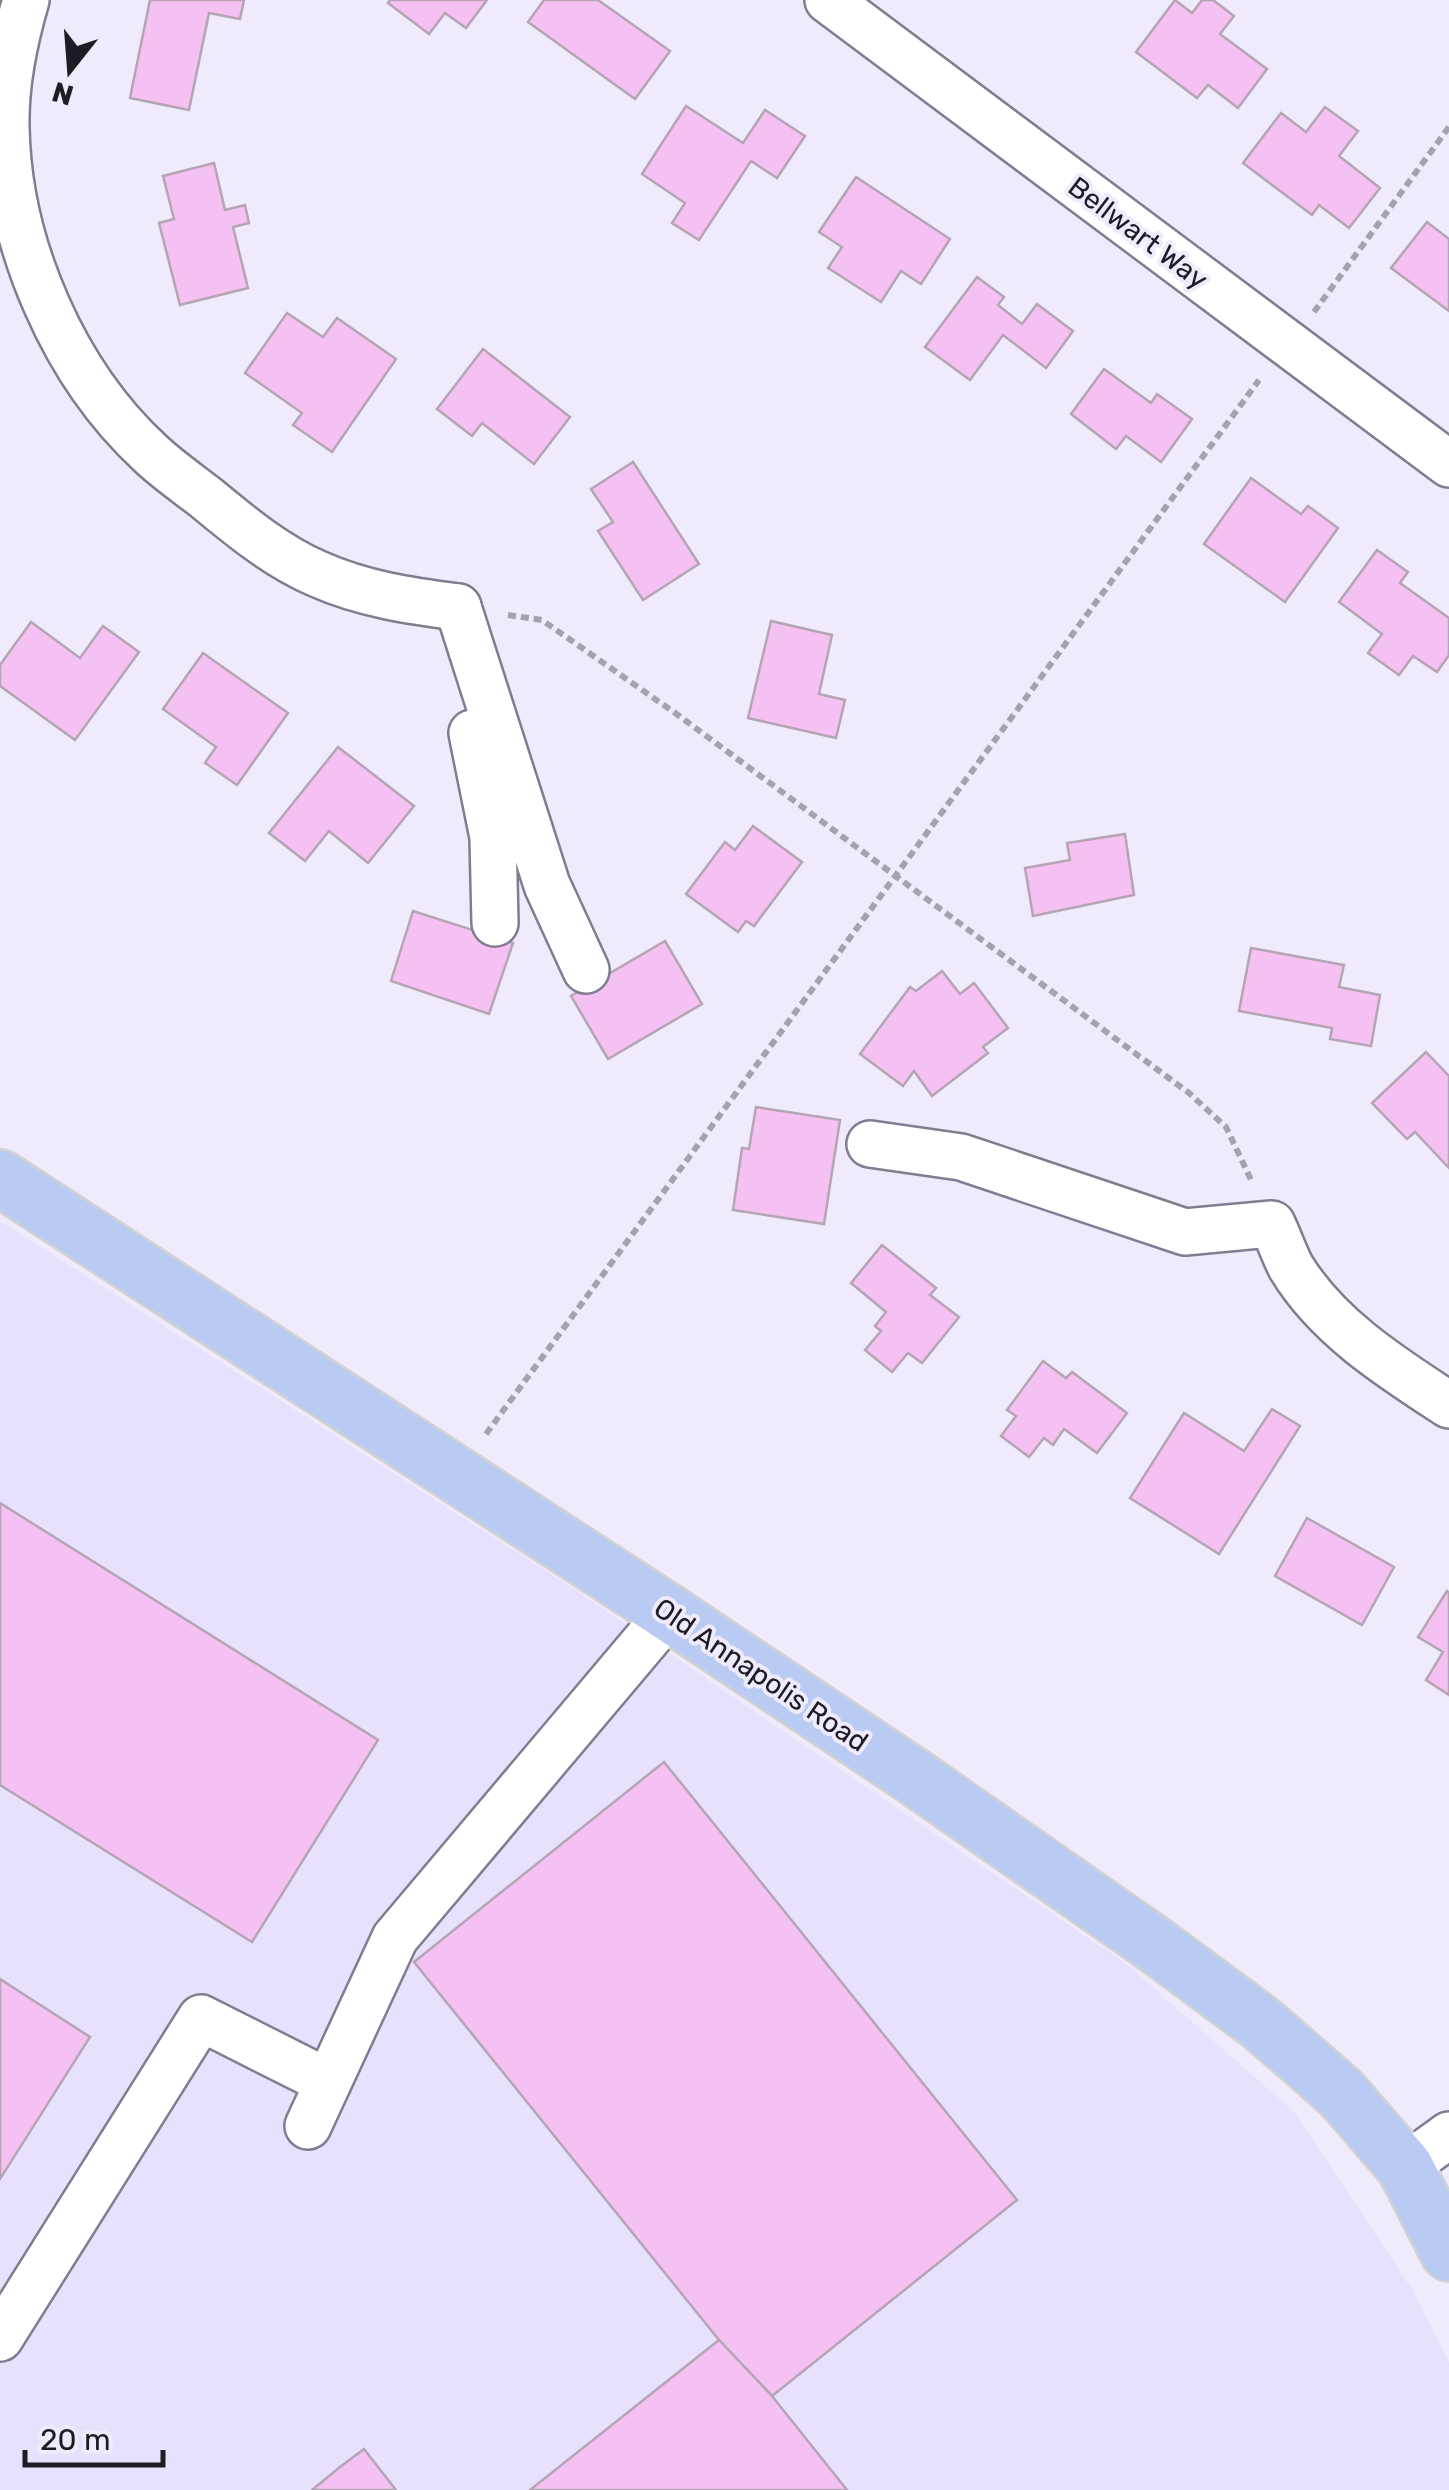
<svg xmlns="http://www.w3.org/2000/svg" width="1449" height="2490" font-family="Rubik,sans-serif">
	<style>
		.built { fill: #e8e1fe }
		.building { fill: #f5c1f3; stroke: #b5a5b4; stroke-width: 2.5 }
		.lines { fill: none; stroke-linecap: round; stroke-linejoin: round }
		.minor-casing { stroke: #817c8f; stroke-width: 50 }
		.major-casing { stroke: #d2d2d3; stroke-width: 60 }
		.path { stroke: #a5a2af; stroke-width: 6; stroke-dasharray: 8 5; stroke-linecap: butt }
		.minor { stroke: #fff; stroke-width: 45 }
		.major { stroke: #b9caf3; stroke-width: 55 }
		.labels { text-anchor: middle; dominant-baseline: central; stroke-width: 8; stroke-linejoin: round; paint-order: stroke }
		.street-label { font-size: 28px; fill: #1e1c23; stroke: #efebfc }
	</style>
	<rect width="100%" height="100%" fill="#efebfc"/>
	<polygon class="built" points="0,1221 571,1587 1125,1963 1294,2112 1411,2288 1449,2362 1449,2490 0,2490"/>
	<g class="building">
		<polygon points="150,0 244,0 240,19 209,13 189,110 130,98"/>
		<polygon points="390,0 487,0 466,28 445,13 429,34 388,3"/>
		<polygon points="544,0 598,0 670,51 635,99 528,22"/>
		<polygon points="1175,0 1192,13 1202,0 1213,0 1234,16 1220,34 1267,69 1238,108 1208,85 1197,98 1136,52"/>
		<polygon points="686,106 743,143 765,110 805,136 777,178 751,161 699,240 672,223 685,203 642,174"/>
		<polygon points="1325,107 1358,131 1339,156 1380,188 1349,228 1319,205 1312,215 1243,163 1281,113 1306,132"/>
		<polygon points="214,163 225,210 245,205 249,223 233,227 248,288 180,305 159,223 174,219 163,176"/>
		<polygon points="856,177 950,239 921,284 901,271 881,302 828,268 842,247 819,232"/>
		<polygon points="1427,222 1449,239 1449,311 1391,268"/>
		<polygon points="977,277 1004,297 998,305 1022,324 1037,304 1073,331 1046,368 1003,335 970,380 925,347"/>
		<polygon points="287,313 323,337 337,318 396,359 332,452 293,425 302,413 245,373"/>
		<polygon points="483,349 570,417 534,464 482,423 472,436 437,409"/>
		<polygon points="1104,369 1151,403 1157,394 1192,419 1161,462 1126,436 1116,449 1071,414"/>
		<polygon points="633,462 699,564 643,600 598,531 613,522 591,489"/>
		<polygon points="1251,478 1301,514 1308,506 1338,528 1285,602 1204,544"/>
		<polygon points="1377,550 1408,572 1400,583 1449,618 1449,655 1437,672 1413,656 1399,675 1368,653 1382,634 1339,602"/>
		<polygon points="771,621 832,635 819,694 845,700 836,738 748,718"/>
		<polygon points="31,622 80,658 103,626 139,652 75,740 0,686 0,665"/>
		<polygon points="203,653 288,713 237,785 205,763 216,747 163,709"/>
		<polygon points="338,747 414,806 368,863 329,831 305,861 269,833"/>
		<polygon points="753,826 802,862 754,926 746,921 738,932 686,894 725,842 735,850"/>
		<polygon points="1125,834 1134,895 1033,916 1025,868 1070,860 1067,843"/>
		<polygon points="413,911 513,943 489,1014 391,981"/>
		<polygon points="665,941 702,1004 608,1059 571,996"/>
		<polygon points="1251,948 1344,965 1339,987 1380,995 1371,1046 1330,1039 1332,1028 1239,1011"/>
		<polygon points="942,971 960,994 974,983 1008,1028 983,1047 988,1053 932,1096 914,1071 903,1086 860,1054 910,987 916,991"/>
		<polygon points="1426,1052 1449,1076 1449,1168 1415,1132 1407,1139 1372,1103"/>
		<polygon points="756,1107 840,1120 824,1224 733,1210 742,1148 749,1149"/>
		<polygon points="882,1245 936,1288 930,1295 959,1317 922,1363 908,1353 892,1372 865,1350 881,1331 875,1326 886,1312 851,1283"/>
		<polygon points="1043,1361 1066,1378 1072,1372 1127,1413 1097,1453 1064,1429 1053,1445 1044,1438 1029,1457 1001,1436 1016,1416 1007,1410"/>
		<polygon points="1272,1409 1300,1426 1219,1554 1130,1498 1184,1413 1244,1451"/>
		<polygon points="0,1503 378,1740 252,1942 0,1785"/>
		<polygon points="1307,1518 1394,1567 1362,1625 1275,1576"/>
		<polygon points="1447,1591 1449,1593 1449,1695 1426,1680 1443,1652 1418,1637"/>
		<polygon points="664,1762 1017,2200 772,2396 719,2340 414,1962"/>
		<polygon points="0,1979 90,2037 0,2179"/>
		<polygon points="719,2340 772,2396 847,2490 530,2490"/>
		<polygon points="364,2449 396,2490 312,2490 340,2467"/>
	</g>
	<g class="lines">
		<defs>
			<g id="minor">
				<path d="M26,0c-12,41 -21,84 -20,127 2,118 58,247 145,327 17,16 36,29 54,43 35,29 71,59 113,77 45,20 92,27 140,33"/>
				<polyline points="828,0 1449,464"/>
				<polyline points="458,607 547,885 586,970"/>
				<polyline points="472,733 493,837 495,923"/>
				<path d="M870,1144l91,13 224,75 87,-8c7,14 12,30 19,43 36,60 101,101 158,138"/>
				<polyline points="308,2126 395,1938 669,1613"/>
				<polyline points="1405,2167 1449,2135"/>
				<polyline points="0,2338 201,2018 328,2082"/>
			</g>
			<polyline id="major" points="0,1178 669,1613 916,1778 1154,1944 1262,2024 1341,2093 1405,2167 1449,2253"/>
		</defs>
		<use href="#minor" class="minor-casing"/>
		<use href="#major" class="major-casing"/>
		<g class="path">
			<polyline points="1314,312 1449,127"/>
			<polyline points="508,615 542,620 678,715 1189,1093 1226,1127 1252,1182"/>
			<polyline points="486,1434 1259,380"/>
		</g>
		<use href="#minor" class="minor"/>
		<use href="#major" class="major"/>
	</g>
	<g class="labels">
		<g class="street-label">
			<text transform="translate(1138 233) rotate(37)">Bellwart Way</text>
			<text transform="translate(761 1675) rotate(34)">Old Annapolis Road</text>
		</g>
	</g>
	<g transform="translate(70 70) rotate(197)" stroke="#efebfc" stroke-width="8" paint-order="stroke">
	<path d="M0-8L18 38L0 25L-18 38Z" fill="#1e1c23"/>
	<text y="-15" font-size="28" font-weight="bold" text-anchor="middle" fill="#1e1c23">N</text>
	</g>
	<path d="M25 2450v15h138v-15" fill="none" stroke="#1e1c23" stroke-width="5"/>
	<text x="40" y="2450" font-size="30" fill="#1e1c23" stroke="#efebfc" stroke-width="8" paint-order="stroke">20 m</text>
</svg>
